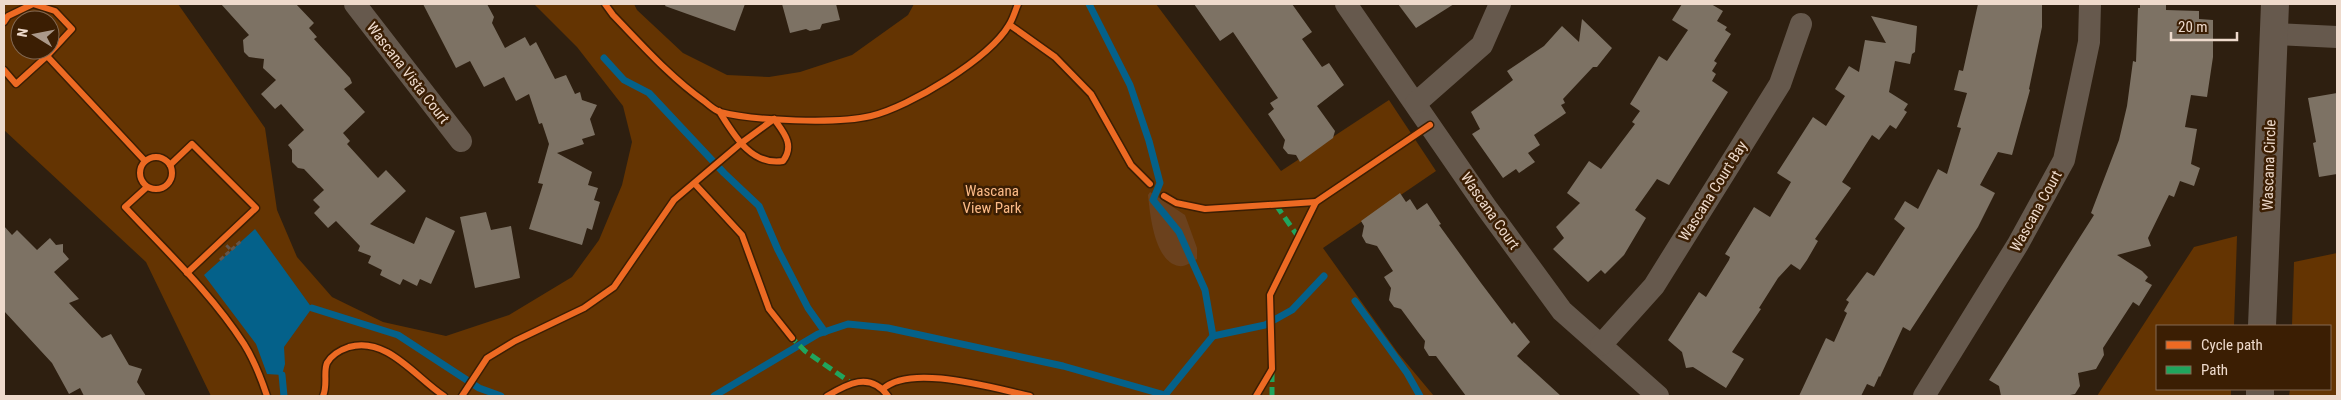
<svg xmlns="http://www.w3.org/2000/svg" width="2341" height="400" font-family="'Roboto Condensed',sans-serif">
	<style>
		.green { fill: #643402; fill-rule: evenodd }
		.forest { fill: #6b411d }
		.water { fill: #04618a }
		.lines { fill: none; stroke-linecap: round; stroke-linejoin: round }
		.stream { stroke: #04618a; stroke-width: 7 }
		.building { fill: #7d7264 }
		.path { stroke: #62564c; stroke-width: 3; stroke-dasharray: 5 2.5; stroke-linecap: butt }
		.minor { stroke: #66594d; stroke-width: 22 }
		.tertiary { stroke: #66594d; stroke-width: 28 }
		.quiet { stroke: #20a55d; stroke-width: 5; stroke-dasharray: 10 5; stroke-linecap: butt }
		.cycleway-casing { stroke: #3b1e03; stroke-width: 9 }
		.cycleway { stroke: #ed6a23; stroke-width: 6 }
		.labels { text-anchor: middle; dominant-baseline: central; stroke-width: 5; stroke-linejoin: round; paint-order: stroke }
		.street-label { font-size: 15px; fill: #eedacc; stroke: #3b1e03 }
		.park-label { font-size: 15px; fill: #fbba87; stroke: #3b1e03 }
	</style>
	<rect width="100%" height="100%" fill="#2e1f10"/>
	<g class="green">
		<path d="M4,4h174l87,124 12,82 20,47 35,40 51,25 63,14 63,-21 63,-38 27,-37 23,-55 10,-43 -9,-36 -46,-59 -43,-43h100l3,6 46,43 44,22 42,2 31,-5 52,-17 56,-40 6,-11h242l125,167 108,-71 47,71 -113,77 75,105 36,43h-1223l-65,-134 -142,-132zM20,20h30v30h-30z"/>
		<polygon points="2237,236 2234,326 2157,326 2157,389 2231,389 2231,396 2097,396 2194,247"/>
		<polygon points="2337,253 2337,396 2289,396 2290,389 2330,389 2330,326 2292,326 2294,262"/>
	</g>
	<path class="forest" d="M1150,192l35,23 12,33v11c-5,3 -12,8 -18,7 -25,-4 -29,-53 -31,-71z"/>
	<polygon class="water" points="255,229 312,308 284,347 285,364 282,375 267,374 256,344 204,275"/>
	<g class="lines">
		<g class="stream">
			<polyline points="1089,4 1130,85 1149,141 1160,183 1153,200 1179,232 1205,290 1213,336 1165,395"/>
			<polyline points="604,58 624,80 649,93 724,173 759,206 778,250 808,308 825,332"/>
			<polyline points="1355,301 1407,373 1420,396"/>
			<polyline points="312,308 398,335 479,388 501,396"/>
			<polyline points="1213,336 1265,325 1292,310 1324,276"/>
			<polyline points="282,375 284,396"/>
			<polyline points="714,396 818,334 848,324 888,328 1063,366 1165,395"/>
		</g>
	</g>
	<g class="building">
		<polygon points="221,4 296,4 314,23 309,28 317,37 314,39 350,78 352,83 344,89 365,112 343,133 350,141 347,144 378,178 386,170 406,191 370,224 414,244 426,217 455,231 431,284 420,279 417,286 403,279 400,285 380,275 382,270 368,263 371,256 358,251 360,246 336,221 328,228 314,213 320,207 313,200 324,190 304,169 298,168 292,162 292,150 288,145 304,130 281,104 275,109 261,94 276,80 263,68 264,59 249,57 244,52 243,40 249,35"/>
		<polygon points="423,4 487,4 494,17 492,23 505,48 525,37 530,46 536,42 555,79 566,75 575,94 580,92 582,100 597,105 590,119 595,135 582,139 584,144 557,153 592,172 588,185 598,188 594,200 600,202 592,230 587,228 582,245 529,229 543,184 538,183 549,144 542,123 539,124 529,94 516,101 504,77 484,87 470,61 456,68"/>
		<polygon points="666,4 745,4 735,31 665,6"/>
		<polygon points="782,4 836,4 840,20 822,24 820,29 810,31 806,29 790,33"/>
		<polygon points="1194,4 1292,4 1312,32 1302,39 1322,67 1329,63 1344,85 1317,106 1335,131 1333,138 1300,162 1296,155 1288,154 1283,148 1285,140 1268,114 1274,109 1270,103 1278,98 1233,32 1220,41"/>
		<polygon points="1398,4 1454,4 1416,28"/>
		<polygon points="1682,4 1711,4 1723,11 1717,21 1727,27 1725,30 1731,34 1714,61 1717,63 1712,71 1716,74 1712,81 1728,92 1669,185 1657,179 1635,210 1646,218 1624,255 1605,274 1601,270 1588,282 1553,249 1564,238 1556,227 1580,203 1567,193 1589,161 1601,169 1635,124 1632,122 1640,111 1630,104 1659,56 1667,61 1688,30 1672,20"/>
		<polygon points="1978,4 2042,4 2042,27 2029,89 2030,90 2012,155 1998,152 1980,185 1995,193 1978,227 1910,331 1903,327 1880,377 1879,376 1874,387 1867,384 1861,396 1799,396 1826,338 1834,342 1847,313 1844,311 1849,302 1846,300 1867,272 1874,276 1905,228 1894,219 1905,201 1918,209 1938,169 1947,174 1961,128 1957,127 1967,93 1954,90 1959,70 1963,71"/>
		<polygon points="2140,4 2166,4 2166,10 2199,11 2199,19 2213,20 2213,57 2207,97 2191,95 2185,127 2197,129 2191,164 2200,168 2194,186 2180,181 2174,197 2169,195 2148,238 2151,246 2117,255 2142,271 2148,277 2145,281 2152,285 2139,306 2133,302 2103,348 2104,355 2096,369 2078,373 2080,386 2075,394 2065,396 2001,396 1999,386 1989,380 2094,215 2091,213 2119,140 2127,106 2133,61 2136,62 2138,8 2140,8"/>
		<polygon points="1871,16 1917,26 1915,52 1912,54 1910,64 1895,61 1889,92 1908,104 1904,110 1907,112 1896,129 1890,125 1879,140 1872,135 1842,182 1851,188 1815,239 1818,241 1807,260 1800,270 1791,264 1778,278 1759,308 1761,309 1732,352 1744,359 1726,388 1693,367 1686,368 1682,352 1668,340 1699,292 1706,297 1729,260 1730,257 1725,254 1754,207 1770,217 1791,182 1777,173 1813,117 1826,126 1845,96 1835,89 1849,66 1859,72 1865,40 1886,43"/>
		<polygon points="1582,19 1612,48 1597,67 1593,67 1563,99 1565,103 1561,105 1566,113 1534,135 1540,145 1528,153 1535,162 1519,173 1516,169 1503,178 1472,134 1480,129 1471,112 1513,80 1507,71 1544,46 1562,26 1579,42"/>
		<polygon points="2337,93 2337,174 2319,177 2313,143 2316,142 2308,98"/>
		<polygon points="1400,193 1406,202 1410,199 1417,210 1427,203 1441,224 1439,225 1481,283 1512,324 1514,322 1530,342 1517,356 1561,396 1466,396 1436,356 1429,356 1424,348 1425,341 1418,332 1401,309 1394,307 1389,300 1391,288 1384,277 1393,271 1377,246 1366,243 1362,236 1364,226 1361,221"/>
		<polygon points="486,212 491,230 511,226 520,278 475,288 460,217"/>
		<polygon points="4,226 12,235 17,230 37,250 50,238 56,245 63,244 63,252 69,259 54,272 79,299 69,303 102,338 111,334 129,365 142,369 137,382 146,396 84,396 80,388 69,394 52,363 4,311"/>
	</g>
	<g class="lines">
		<g class="path">
			<polyline points="221,240 231,250"/>
			<polyline points="220,260 241,241"/>
		</g>
		<g class="minor">
			<polyline points="355,4 461,141"/>
			<polyline points="1346,4 1486,207 1562,311 1658,396"/>
			<polyline points="2274,34 2337,37"/>
			<polyline points="1416,103 1482,45 1500,4"/>
			<polyline points="1601,345 1654,286 1780,84 1801,24"/>
			<polyline points="1924,396 2018,244 2064,160 2089,42 2090,4"/>
		</g>
		<g class="tertiary">
			<polyline points="2262,326 2275,4"/>
			<polyline points="2260,396 2260,389"/>
		</g>
		<g class="quiet">
			<polyline points="1276,205 1299,238"/>
			<polyline points="789,335 805,351 850,382"/>
			<polyline points="1272,372 1272,396"/>
		</g>
		<defs>
			<g id="cycleway">
				<path d="M605,4l8,11c29,30 57,62 91,86 5,4 10,9 16,11 33,9 118,12 151,4 38,-9 118,-57 138,-91 4,-6 6,-14 9,-21"/>
				<polyline points="4,22 8,16 33,4 55,11 72,29 47,56 16,84 4,70"/>
				<polyline points="1010,25 1055,57 1091,94 1131,165 1150,184"/>
				<polyline points="47,56 145,161"/>
				<path d="M719,111c15,24 32,55 64,50 12,-16 1,-28 -9,-42"/>
				<circle cx="156" cy="173" r="16"/>
				<polyline points="170,165 192,144 256,208 187,273"/>
				<polyline points="695,184 742,235 769,309 792,338"/>
				<path d="M147,187l-22,20c41,44 86,86 119,137 10,16 17,34 23,52"/>
				<polyline points="1164,196 1176,203 1205,209 1316,202"/>
				<path d="M883,389c28,-26 113,0 147,7"/>
				<path d="M323,396c5,-11 0,-24 4,-33 5,-9 13,-13 22,-16 38,-11 67,31 95,49"/>
				<polyline points="462,396 487,358 515,341 584,308 614,287 674,200 740,144 774,119"/>
				<path d="M827,396c20,-12 43,-25 61,0"/>
				<polyline points="1256,396 1272,369 1270,295 1316,202 1430,125"/>
			</g>
		</defs>
		<use href="#cycleway" class="cycleway-casing"/>
		<use href="#cycleway" class="cycleway"/>
	</g>
	<g class="labels">
		<g class="street-label">
			<text transform="translate(408 73) rotate(52)">Wascana Vista Court</text>
			<text transform="translate(2269 165) rotate(-88)">Wascana Circle</text>
			<text transform="translate(1713 191) rotate(-58)">Wascana Court Bay</text>
			<text transform="translate(1490 211) rotate(55)">Wascana Court</text>
			<text transform="translate(2036 211) rotate(-61)">Wascana Court</text>
		</g>
		<g class="park-label">
			<text x="992" y="191">Wascana<tspan x="992" dy="17">View Park</tspan></text>
		</g>
	</g>
	<rect width="2341" height="400" fill="none" stroke="#eedacc" stroke-width="10"/>
	<rect x="2156" y="325" width="175" height="65" fill="#3b1e03" stroke="#836953"/>
	<rect x="2166" y="341" width="25" height="8" fill="#ed6a23" stroke="#836953"/>
	<text x="2201" y="350" font-size="15" fill="#eedacc">Cycle path</text>
	<rect x="2166" y="366" width="25" height="8" fill="#20a55d" stroke="#836953"/>
	<text x="2201" y="375" font-size="15" fill="#eedacc">Path</text>
	<g transform="translate(35 35) rotate(280)"><circle r="24" fill="#3b1e03" stroke="#836953"/>
	<path d="M0-4L9 19L0 12L-9 19Z" fill="#ab998a"/>
	<text y="-8" font-size="14" font-weight="bold" text-anchor="middle" fill="#eedacc">N</text>
	</g>
	<path d="M2171 32v8h66v-8" fill="none" stroke="#eedacc" stroke-width="2.5"/>
	<text x="2178" y="32" font-size="15" fill="#eedacc" stroke="#3b1e03" stroke-width="4" paint-order="stroke">20 m</text>
</svg>
